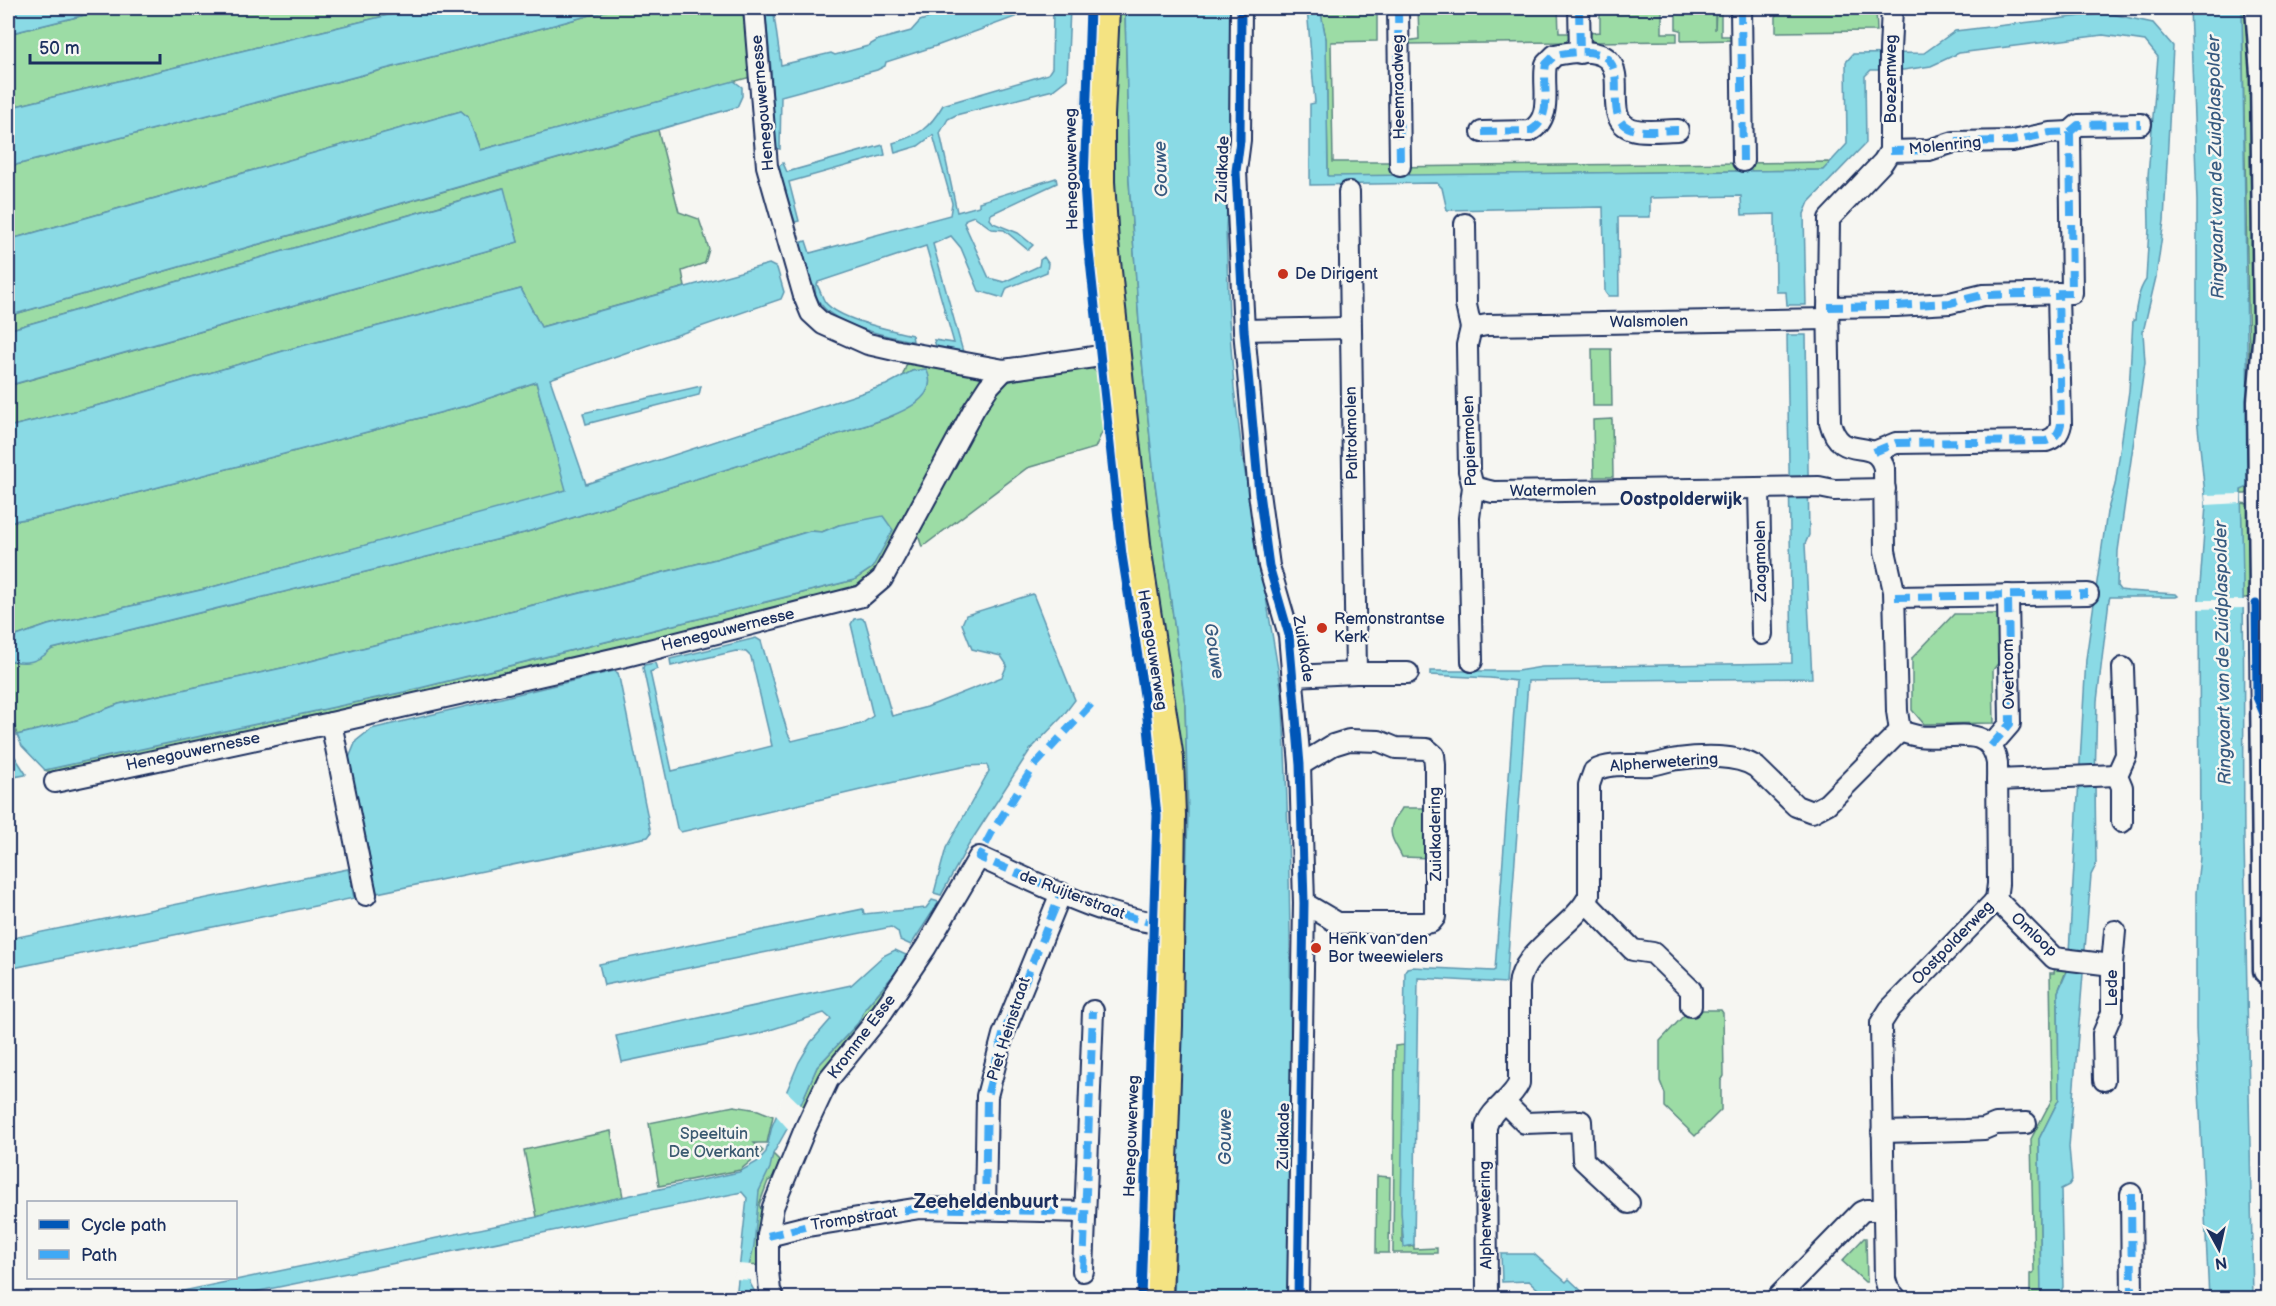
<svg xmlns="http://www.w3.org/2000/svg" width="2276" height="1306" font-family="'Balsamiq Sans',sans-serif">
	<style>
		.built { fill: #f2e1d8 }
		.green { fill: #9cdca5; stroke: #5c8682; stroke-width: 1.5 }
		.water { fill: #8adae5; stroke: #5e96af; stroke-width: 1.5 }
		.pier { fill: #f6f6f2 }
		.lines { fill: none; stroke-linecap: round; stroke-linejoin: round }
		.street-casing { stroke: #1b2f5e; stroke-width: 24 }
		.secondary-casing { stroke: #1b2f5e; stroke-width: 33 }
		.primary-casing { stroke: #1b2f5e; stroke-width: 36 }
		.street { stroke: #f6f6f2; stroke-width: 20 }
		.secondary { stroke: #f6f6f2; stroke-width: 28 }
		.primary { stroke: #f4e382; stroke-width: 32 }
		.quiet { stroke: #3fa9f5; stroke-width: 8; stroke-dasharray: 15 8; stroke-linecap: butt }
		.cycleway-casing { stroke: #f6f6f2; stroke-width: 13 }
		.cycleway { stroke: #0057b8; stroke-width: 9 }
		.poi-dot { fill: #c8321e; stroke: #f6f6f2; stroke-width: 2 }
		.labels { text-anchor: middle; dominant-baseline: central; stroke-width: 5; stroke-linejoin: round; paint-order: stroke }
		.street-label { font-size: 16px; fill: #1b2f5e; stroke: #f6f6f2 }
		.poi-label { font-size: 16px; fill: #1b2f5e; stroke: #f6f6f2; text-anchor: start }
		.park-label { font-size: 16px; fill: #3b5a70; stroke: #f6f6f2 }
		.water-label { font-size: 18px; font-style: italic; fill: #375a80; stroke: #f6f6f2 }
		.neighbourhood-label { font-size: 18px; font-weight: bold; fill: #1b2f5e; stroke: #f6f6f2 }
		.quarter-label { font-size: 20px; font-weight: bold; fill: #1b2f5e; stroke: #f6f6f2 }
	</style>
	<rect width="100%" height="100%" fill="#f6f6f2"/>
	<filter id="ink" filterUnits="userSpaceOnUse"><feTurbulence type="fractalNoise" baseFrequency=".0167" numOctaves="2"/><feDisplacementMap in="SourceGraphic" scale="12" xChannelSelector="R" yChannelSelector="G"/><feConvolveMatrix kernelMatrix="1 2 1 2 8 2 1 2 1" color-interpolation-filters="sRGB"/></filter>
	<g filter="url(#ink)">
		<polygon class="built" points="737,1289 744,1298 682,1298"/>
		<g class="green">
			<polygon points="113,8 417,8 8,108 8,34"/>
			<polygon points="616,8 747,8 751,77 480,150 468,117 461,111 8,240 8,167 558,24"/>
			<polygon points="1114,8 1125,8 1129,180 1141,351 1154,476 1185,704 1188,812 1174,1298 1167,1298 1148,576 1107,130"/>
			<polygon points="1320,8 1377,8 1377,41 1331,42 1333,162 1389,162 1389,167 1828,162 1830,164 1823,170 1328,177 1326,39"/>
			<polygon points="1418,8 1558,8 1559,33 1570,33 1571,37 1564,42 1406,44 1407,41 1419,39"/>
			<polygon points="1600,8 1662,8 1662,33 1677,33 1677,41 1594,42 1588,37 1588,33 1600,32"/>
			<polygon points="1687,8 1715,8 1715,30 1716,8 1721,8 1721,36 1733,36 1735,40 1681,41 1681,30 1676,29 1676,10 1687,10"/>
			<polygon points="1776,8 1876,8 1877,31 1776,32"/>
			<polygon points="2242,8 2249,8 2254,291 2253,487 2246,494 2241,494 2250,407"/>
			<polygon points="658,130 679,212 699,219 709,249 705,263 682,271 685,287 541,327 521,289 290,349 112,402 8,427 8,359 15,384 518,242 503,188 8,330 8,316"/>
			<polygon points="1592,349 1611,349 1612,406 1593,406"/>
			<path d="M909,358l72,13 1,7 -106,196 -24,16 -442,110 -355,73 -11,-3 360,-78 450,-112 18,-12 -33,-43 -17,7 -12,-1 -94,28 -425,107 -172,38 -42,16 -60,15 -9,-33v-42c17,5 31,0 44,-11l472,-116 343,-108 26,-9 19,-45 -10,6z"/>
			<polygon points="1088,366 1098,373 1103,430 1095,448 1027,468 922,547 917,532 985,403 998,388 1006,382"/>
			<polygon points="536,382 567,491 205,589 48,625 8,639 8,522 64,512 469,405"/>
			<polygon points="1612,419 1613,477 1594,477 1593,420"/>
			<polygon points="2241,503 2248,504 2253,509 2255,586 2248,586 2248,598 2243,598"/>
			<polygon points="1954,614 2002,614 2002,658 1993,670 1994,723 1924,724 1912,710 1912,658"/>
			<path d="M1402,808h29v50l-29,-1c-5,-12 -16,-21 -8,-37 2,-5 6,-7 8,-12z"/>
			<polygon points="906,955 911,959 883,1003 878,1000 863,1018 867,1021 806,1107 800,1106 817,1067 858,1023 866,1007 897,971"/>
			<polygon points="2055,966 2068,966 2058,992 2059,1099 2039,1139 2041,1298 2030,1298 2030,1274 2034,1272 2031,1139 2052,1099 2050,973 2054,973"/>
			<polygon points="1689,1010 1721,1010 1723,1013 1724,1076 1721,1081 1721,1110 1695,1136 1665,1107 1665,1094 1660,1081 1660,1041"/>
			<polygon points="1404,1045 1402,1242 1410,1247 1414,1245 1414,1249 1437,1248 1437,1253 1393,1253 1395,1046"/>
			<polygon points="734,1106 758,1110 773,1116 767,1143 754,1143 763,1151 740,1170 659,1186 649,1123"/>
			<polygon points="611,1131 623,1197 552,1212 537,1217 524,1150"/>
			<path d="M773,1154l7,7 -6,17 -6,3 -9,24 4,7 -5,53 -9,1c5,-24 4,-48 9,-72 3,-13 12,-26 15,-40z"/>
			<polygon points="1377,1176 1390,1177 1389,1253 1376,1253"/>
			<polygon points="1864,1238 1866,1238 1867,1282 1865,1282 1842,1261"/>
		</g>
		<g class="water">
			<polygon points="8,8 113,8 8,34"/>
			<polygon points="417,8 616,8 558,24 8,167 8,108"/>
			<polygon points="765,8 773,8 781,65 831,53 835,55 868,46 878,40 911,31 920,21 958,8 1039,8 939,45 886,62 885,66 877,70 781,96 780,149 775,148 771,69"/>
			<path d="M1050,8h20l-3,71 -14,11 -97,25 -8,4 -8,14 17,79 22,-6v-4l77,-24 1,5 -66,31 -1,5 3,4 25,10 15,12 -5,5 -24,-20 -12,-1 -18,-13 -8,3 -2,4 25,55 15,4 35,-16 1,-6 4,-3 4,6 -1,9 -40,16 -4,10 -24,-7 -18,-43 -10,-12 -18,8 30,108 -27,-6 -2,-6 20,3 -28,-97 -108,36 -1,3c3,5 5,12 8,17 14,18 66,28 87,33l1,6c-27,-5 -99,-18 -98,-54l-7,-7 -9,-37 7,-2 4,12 140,-38 2,-12 -19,-68 -15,11 -23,7 -2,-10c26,-8 36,-14 50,-38l105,-31 4,-6 1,-58z"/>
			<path d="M1125,8h105v136l-4,85 3,90 5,69 9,72 39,233c12,201 8,404 8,605h-116l14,-486 -3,-108 -31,-228 -13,-125 -12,-171z"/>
			<path d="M1307,8h13l6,31 2,137 495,-6 24,-26 -1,-82 7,-8 71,-1 31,-22 152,-18 46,10 20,23 -9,175 -8,56 -13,55 2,30 -27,189 -1,35 3,4 8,1 48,3 2,2 -2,1h-66l-1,3 -12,101 -2,80 1,84 -5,10 -22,272 3,33 -3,5 -8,4 2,98 -5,11h-17l-2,-159 20,-40 -1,-107 10,-23 18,-310 21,-147 8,-27 14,-94 4,-71h2c0,-12 4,-31 11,-40l3,-52 -1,-52 10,-119 -13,-16 -42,-6 -144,18 -28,13 -28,4h-32l-6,6 1,67 -57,59 -5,12 2,91h-19l-1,-13h-10l-1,-78 -33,1 -1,-19 -91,2v19h-32l1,79h-11l-3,-4 -2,-85 -156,3 -5,-22 -5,-5 -127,2v-81l5,-1z"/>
			<path d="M2190,8h52l7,473 -3,7 -5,2v4c4,115 2,230 3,346 2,153 7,305 9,458h-44l-13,-269v-136l4,-36 -1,-258 7,-94 -9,-88v-216z"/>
			<polygon points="734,81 742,87 742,96 737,107 8,316 8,240 461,111 468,117 480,150"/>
			<polygon points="883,145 885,155 789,182 799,221 795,222 778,167 783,163 787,172"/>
			<polygon points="504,188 518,242 14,384 8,359 8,330"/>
			<path d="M769,264l8,4 7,24 -3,7 -231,80 36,105 300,-99 26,-14 14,-2c18,32 -37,48 -59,56l-343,108 -472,116c-14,13 -25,16 -44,11v-21l40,-14 157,-36 361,-99 -30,-108 -67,23 -405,107 -56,10v-95l104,-25 178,-53 231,-60 20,38z"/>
			<polygon points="1787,335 1806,335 1809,535 1805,544 1812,678 1528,681 1506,983 1418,978 1414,1245 1404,1247 1401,1212 1405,972 1407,968 1412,967 1493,971 1495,970 1516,681 1490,678 1430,675 1430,671 1517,671 1542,667 1792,663"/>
			<polygon points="701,386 699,395 586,424 583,413"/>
			<polygon points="883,516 893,530 872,568 854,580 404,692 45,770 22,746 17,735 77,720 119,704 291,666 716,559 810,531 822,532 839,525"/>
			<polygon points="1033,594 1075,700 1062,717 1030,750 968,846 941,895 934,893 946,848 989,771 987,765 967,766 933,773 681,832 677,828 643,668 644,665 655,663 657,669 650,672 672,771 772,746 751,657 746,652 736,651 671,666 670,659 756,638 761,641 788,734 792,741 861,724 873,716 851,624 854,619 861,618 865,620 892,716 927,707 1002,677 1007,665 1001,656 972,649 962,624 966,615"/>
			<polygon points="614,671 618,673 619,677 651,833 648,837 377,893 349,758 356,741 371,729"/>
			<polygon points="8,746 26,774 25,775 8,778"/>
			<polygon points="348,869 354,898 8,969 8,939"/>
			<polygon points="932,900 939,902 911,945 900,940 898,932 891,927 604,985 599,964 863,909 864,914 926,908"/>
			<polygon points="895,950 906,955 897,971 866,1007 858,1023 817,1067 800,1106 773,1154 770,1168 759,1191 754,1246 749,1266 750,1283 758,1298 744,1298 737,1289 747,1198 742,1192 225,1298 150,1298 537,1217 552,1212 739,1172 757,1162 766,1152 772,1126 799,1062 811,1042 831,1019 824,1013 757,1034 622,1062 616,1036 851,985 883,956"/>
			<polygon points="1501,1254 1534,1254 1566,1282 1569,1279 1589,1298 1548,1298 1529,1281 1502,1282"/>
		</g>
		<g class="pier">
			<polygon points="2241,494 2241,503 2206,505 2205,495"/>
			<polygon points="2196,600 2244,600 2244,608 2196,609"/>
			<polygon points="785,1090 803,1107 790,1131 775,1114"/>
			<polygon points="738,1264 752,1265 753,1280 734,1279"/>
		</g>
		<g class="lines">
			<defs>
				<g id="street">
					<polyline points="754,8 767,166 804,296 811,313 823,324 868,344 899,351 1004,370 1114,354"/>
					<polyline points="1241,8 1240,140 1236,171 1244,330 1259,493 1269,566 1289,635 1300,765 1304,903 1298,1298"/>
					<polyline points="1398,8 1400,166"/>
					<polyline points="1579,8 1580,53"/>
					<polyline points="1741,8 1743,161"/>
					<path d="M1892,8l-2,42v101l-7,11 -54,57 -1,75 2,128c11,44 45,11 54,46l1,83 9,40 3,120 3,20"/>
					<path d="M1482,132l48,-1c24,-13 12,-45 16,-67l9,-9c101,-20 35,61 77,74 11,4 34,1 46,1"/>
					<polyline points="2070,132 2078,125 2141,124"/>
					<polyline points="1465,224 1466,305 1471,328 1467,345 1469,471 1473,487 1469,518 1472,661"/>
					<polyline points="1828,307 1896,306 1950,303 1983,295 2072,293 2070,132 2050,133 2012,141 1954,142 1929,150 1890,151"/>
					<polyline points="1471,328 1487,325 1828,319"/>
					<polyline points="1244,330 1350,328"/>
					<path d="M1874,452l22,-9 150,-2c9,-3 13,-7 15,-17l-3,-131"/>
					<polyline points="1473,487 1493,492 1819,487 1834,490 1885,489"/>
					<polyline points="1759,488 1762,634"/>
					<polyline points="1895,597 2088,594"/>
					<polyline points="1356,673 1408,673"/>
					<polyline points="1293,676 1356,673 1349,192"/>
					<polyline points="1991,746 2010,724 2008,595"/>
					<polyline points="1300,765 1333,745 1349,740 1379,741 1396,748 1427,749 1434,755 1435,765 1435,917 1431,922 1424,923 1338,923 1304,903"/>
					<polyline points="1997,780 2117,775"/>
					<polyline points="55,782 331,723"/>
					<polyline points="2122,822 2122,787 2117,775 2126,755 2123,668"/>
					<polyline points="366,895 331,723 626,656 862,596 882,579 974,409 989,386 1004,370"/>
					<polyline points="1996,899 2054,958 2112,965"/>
					<polyline points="1586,902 1633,950 1653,953 1688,987 1691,990 1691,1006"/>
					<polyline points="2104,1080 2103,1034 2112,1013 2112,965 2115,931"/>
					<polyline points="1504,1102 1525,1123 1581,1121 1583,1160 1629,1203"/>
					<polyline points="1882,1132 1965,1130 1984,1129 1996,1124 2026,1123"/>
					<polyline points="2131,1194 2132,1298"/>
					<polyline points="985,1208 987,1096 1003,1035 1061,893"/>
					<polyline points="768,1236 808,1226 920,1208 1085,1212"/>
					<polyline points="1083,1271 1093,1011"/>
					<path d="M774,1298l-4,-7 -2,-20v-35l5,-29 32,-78 23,-49 51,-63 47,-70 53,-90c57,25 127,63 189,67"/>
					<path d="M1487,1298l-1,-171c5,-19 25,-26 33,-44v-96c1,-36 55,-60 70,-91v-111l5,-14c17,-9 37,-5 56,-6 10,-1 18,-5 28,-6 22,-3 59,-5 78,8l40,39 16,6 15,-8 73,-73"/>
					<polyline points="1777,1298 1861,1212 1866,1210 1884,1210"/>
					<path d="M1896,1298l-8,-9 -3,-10 -4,-256 9,-14 102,-105 4,-5 2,-15 -1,-121c-6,-42 -51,-22 -79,-27 -6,-1 -12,-3 -18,-5"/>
				</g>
				<polyline id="secondary" points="2260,8 2265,74 2268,330 2262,401 2268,970"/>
				<polyline id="primary" points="1103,8 1098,116 1098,182 1102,243 1135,553 1167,759 1169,815 1166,1025 1156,1298"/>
			</defs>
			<use href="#street" class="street-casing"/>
			<use href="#secondary" class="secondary-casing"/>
			<use href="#primary" class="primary-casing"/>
			<use href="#street" class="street"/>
			<use href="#secondary" class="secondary"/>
			<use href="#primary" class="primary"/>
			<g class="quiet">
				<polyline points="1398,8 1400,166"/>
				<polyline points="1579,8 1580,53"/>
				<polyline points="1741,8 1743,161"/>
				<path d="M1482,132l48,-1c24,-13 12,-45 16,-67l9,-9c101,-20 35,61 77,74 11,4 34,1 46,1"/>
				<polyline points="2070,132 2078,125 2141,124"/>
				<polyline points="1828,307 1896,306 1950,303 1983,295 2072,293 2070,132 2050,133 2012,141 1954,142 1929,150 1890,151"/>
				<path d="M1874,452l22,-9 150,-2c9,-3 13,-7 15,-17l-3,-131"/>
				<polyline points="1895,597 2088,594"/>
				<polyline points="1091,704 1034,766 992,832 979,857 1110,912 1154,923"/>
				<polyline points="1991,746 2010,724 2008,595"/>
				<polyline points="2131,1194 2132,1298"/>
				<polyline points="985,1208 987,1096 1003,1035 1061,893"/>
				<polyline points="768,1236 808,1226 920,1208 1085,1212"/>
				<polyline points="1083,1271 1093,1011"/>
			</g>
			<defs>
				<g id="cycleway">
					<polyline points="1090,8 1084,183 1088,243 1122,555 1146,708 1157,816 1141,1298"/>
					<polyline points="1241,8 1240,140 1236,171 1244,330 1259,493 1269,566 1289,635 1300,765 1304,903 1298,1298"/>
					<polyline points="2256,604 2257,697 2265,716 2268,970"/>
				</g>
			</defs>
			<use href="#cycleway" class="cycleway-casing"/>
			<use href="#cycleway" class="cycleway"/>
		</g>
	</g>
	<g class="poi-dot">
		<circle cx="1283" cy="274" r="6"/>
		<circle cx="1322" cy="628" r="6"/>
		<circle cx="1316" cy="948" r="6"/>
	</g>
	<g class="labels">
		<g class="street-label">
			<text transform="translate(1891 79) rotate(-90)">Boezemweg</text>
			<text transform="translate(1399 87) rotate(-91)">Heemraadweg</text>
			<text transform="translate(763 103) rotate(-95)">Henegouwernesse</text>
			<text transform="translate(1945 146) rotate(-6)">Molenring</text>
			<text transform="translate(1072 169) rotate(-91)">Henegouwerweg</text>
			<text transform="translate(1223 169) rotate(-88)">Zuidkade</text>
			<text transform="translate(1649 322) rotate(-1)">Walsmolen</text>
			<text transform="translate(1352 433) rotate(-91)">Paltrokmolen</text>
			<text transform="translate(1470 441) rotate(-92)">Papiermolen</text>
			<text transform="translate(1553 491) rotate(-1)">Watermolen</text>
			<text transform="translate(1761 561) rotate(-91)">Zaagmolen</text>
			<text transform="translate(728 630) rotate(-14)">Henegouwernesse</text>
			<text transform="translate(1303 649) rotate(81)">Zuidkade</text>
			<text transform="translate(1152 650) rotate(81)">Henegouwerweg</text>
			<text transform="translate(2009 674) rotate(-91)">Overtoom</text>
			<text transform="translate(193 752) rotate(-12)">Henegouwernesse</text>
			<text transform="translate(1664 763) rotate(-4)">Alpherwetering</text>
			<text transform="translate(1436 834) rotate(-91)">Zuidkadering</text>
			<text transform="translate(1072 895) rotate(21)">de Ruijterstraat</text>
			<text transform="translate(2034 935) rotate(43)">Omloop</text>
			<text transform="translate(1953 943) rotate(-46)">Oostpolderweg</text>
			<text transform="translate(2112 988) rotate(-90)">Lede</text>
			<text transform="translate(1009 1029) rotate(-72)">Piet Heinstraat</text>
			<text transform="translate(862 1037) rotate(-53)">Kromme Esse</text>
			<text transform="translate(1132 1136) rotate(-88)">Henegouwerweg</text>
			<text transform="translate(1284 1136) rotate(-89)">Zuidkade</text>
			<text transform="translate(1486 1215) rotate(-91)">Alpherwetering</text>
			<text transform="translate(854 1219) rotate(-9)">Trompstraat</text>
		</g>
		<g class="poi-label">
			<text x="1295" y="274">De Dirigent</text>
			<text x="1334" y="619">Remonstrantse<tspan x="1334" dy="18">Kerk</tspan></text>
			<text x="1328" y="939">Henk van den<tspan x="1328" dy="18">Bor tweewielers</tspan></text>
		</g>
		<g class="park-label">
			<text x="714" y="1134">Speeltuin<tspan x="714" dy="18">De Overkant</tspan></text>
		</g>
		<g class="water-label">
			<text transform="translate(2216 167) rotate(-91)">Ringvaart van de Zuidplaspolder</text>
			<text transform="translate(1161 169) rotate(-92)">Gouwe</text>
			<text transform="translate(1214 651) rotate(81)">Gouwe</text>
			<text transform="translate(2223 653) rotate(-91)">Ringvaart van de Zuidplaspolder</text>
			<text transform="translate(1225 1137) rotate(-90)">Gouwe</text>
		</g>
		<g class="neighbourhood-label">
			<text x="1681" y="499">Oostpolderwijk</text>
		</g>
		<g class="quarter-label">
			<text x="986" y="1202">Zeeheldenbuurt</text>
		</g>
	</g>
	<rect width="2276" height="1306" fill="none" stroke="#f6f6f2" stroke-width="30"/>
	<rect x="15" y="15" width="2246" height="1276" fill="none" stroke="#1b2f5e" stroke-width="2" filter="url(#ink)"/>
	<rect x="27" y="1201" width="210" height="78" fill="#f6f6f2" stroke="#9ea6b7" stroke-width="1.5"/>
	<rect x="39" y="1220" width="30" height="9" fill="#0057b8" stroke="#9ea6b7" stroke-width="1.5"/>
	<text x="81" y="1231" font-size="18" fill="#1b2f5e">Cycle path</text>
	<rect x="39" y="1250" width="30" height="9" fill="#3fa9f5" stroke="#9ea6b7" stroke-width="1.5"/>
	<text x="81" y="1261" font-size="18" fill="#1b2f5e">Path</text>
	<g transform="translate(2219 1249) rotate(172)" stroke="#f6f6f2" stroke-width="4.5" paint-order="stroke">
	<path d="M0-4.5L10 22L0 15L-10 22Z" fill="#1b2f5e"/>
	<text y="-9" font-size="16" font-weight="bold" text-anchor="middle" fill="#1b2f5e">N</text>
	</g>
	<path d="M30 54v9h130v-9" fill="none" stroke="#1b2f5e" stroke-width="3"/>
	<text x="39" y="54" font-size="18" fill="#1b2f5e" stroke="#f6f6f2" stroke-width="4.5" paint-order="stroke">50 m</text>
</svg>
